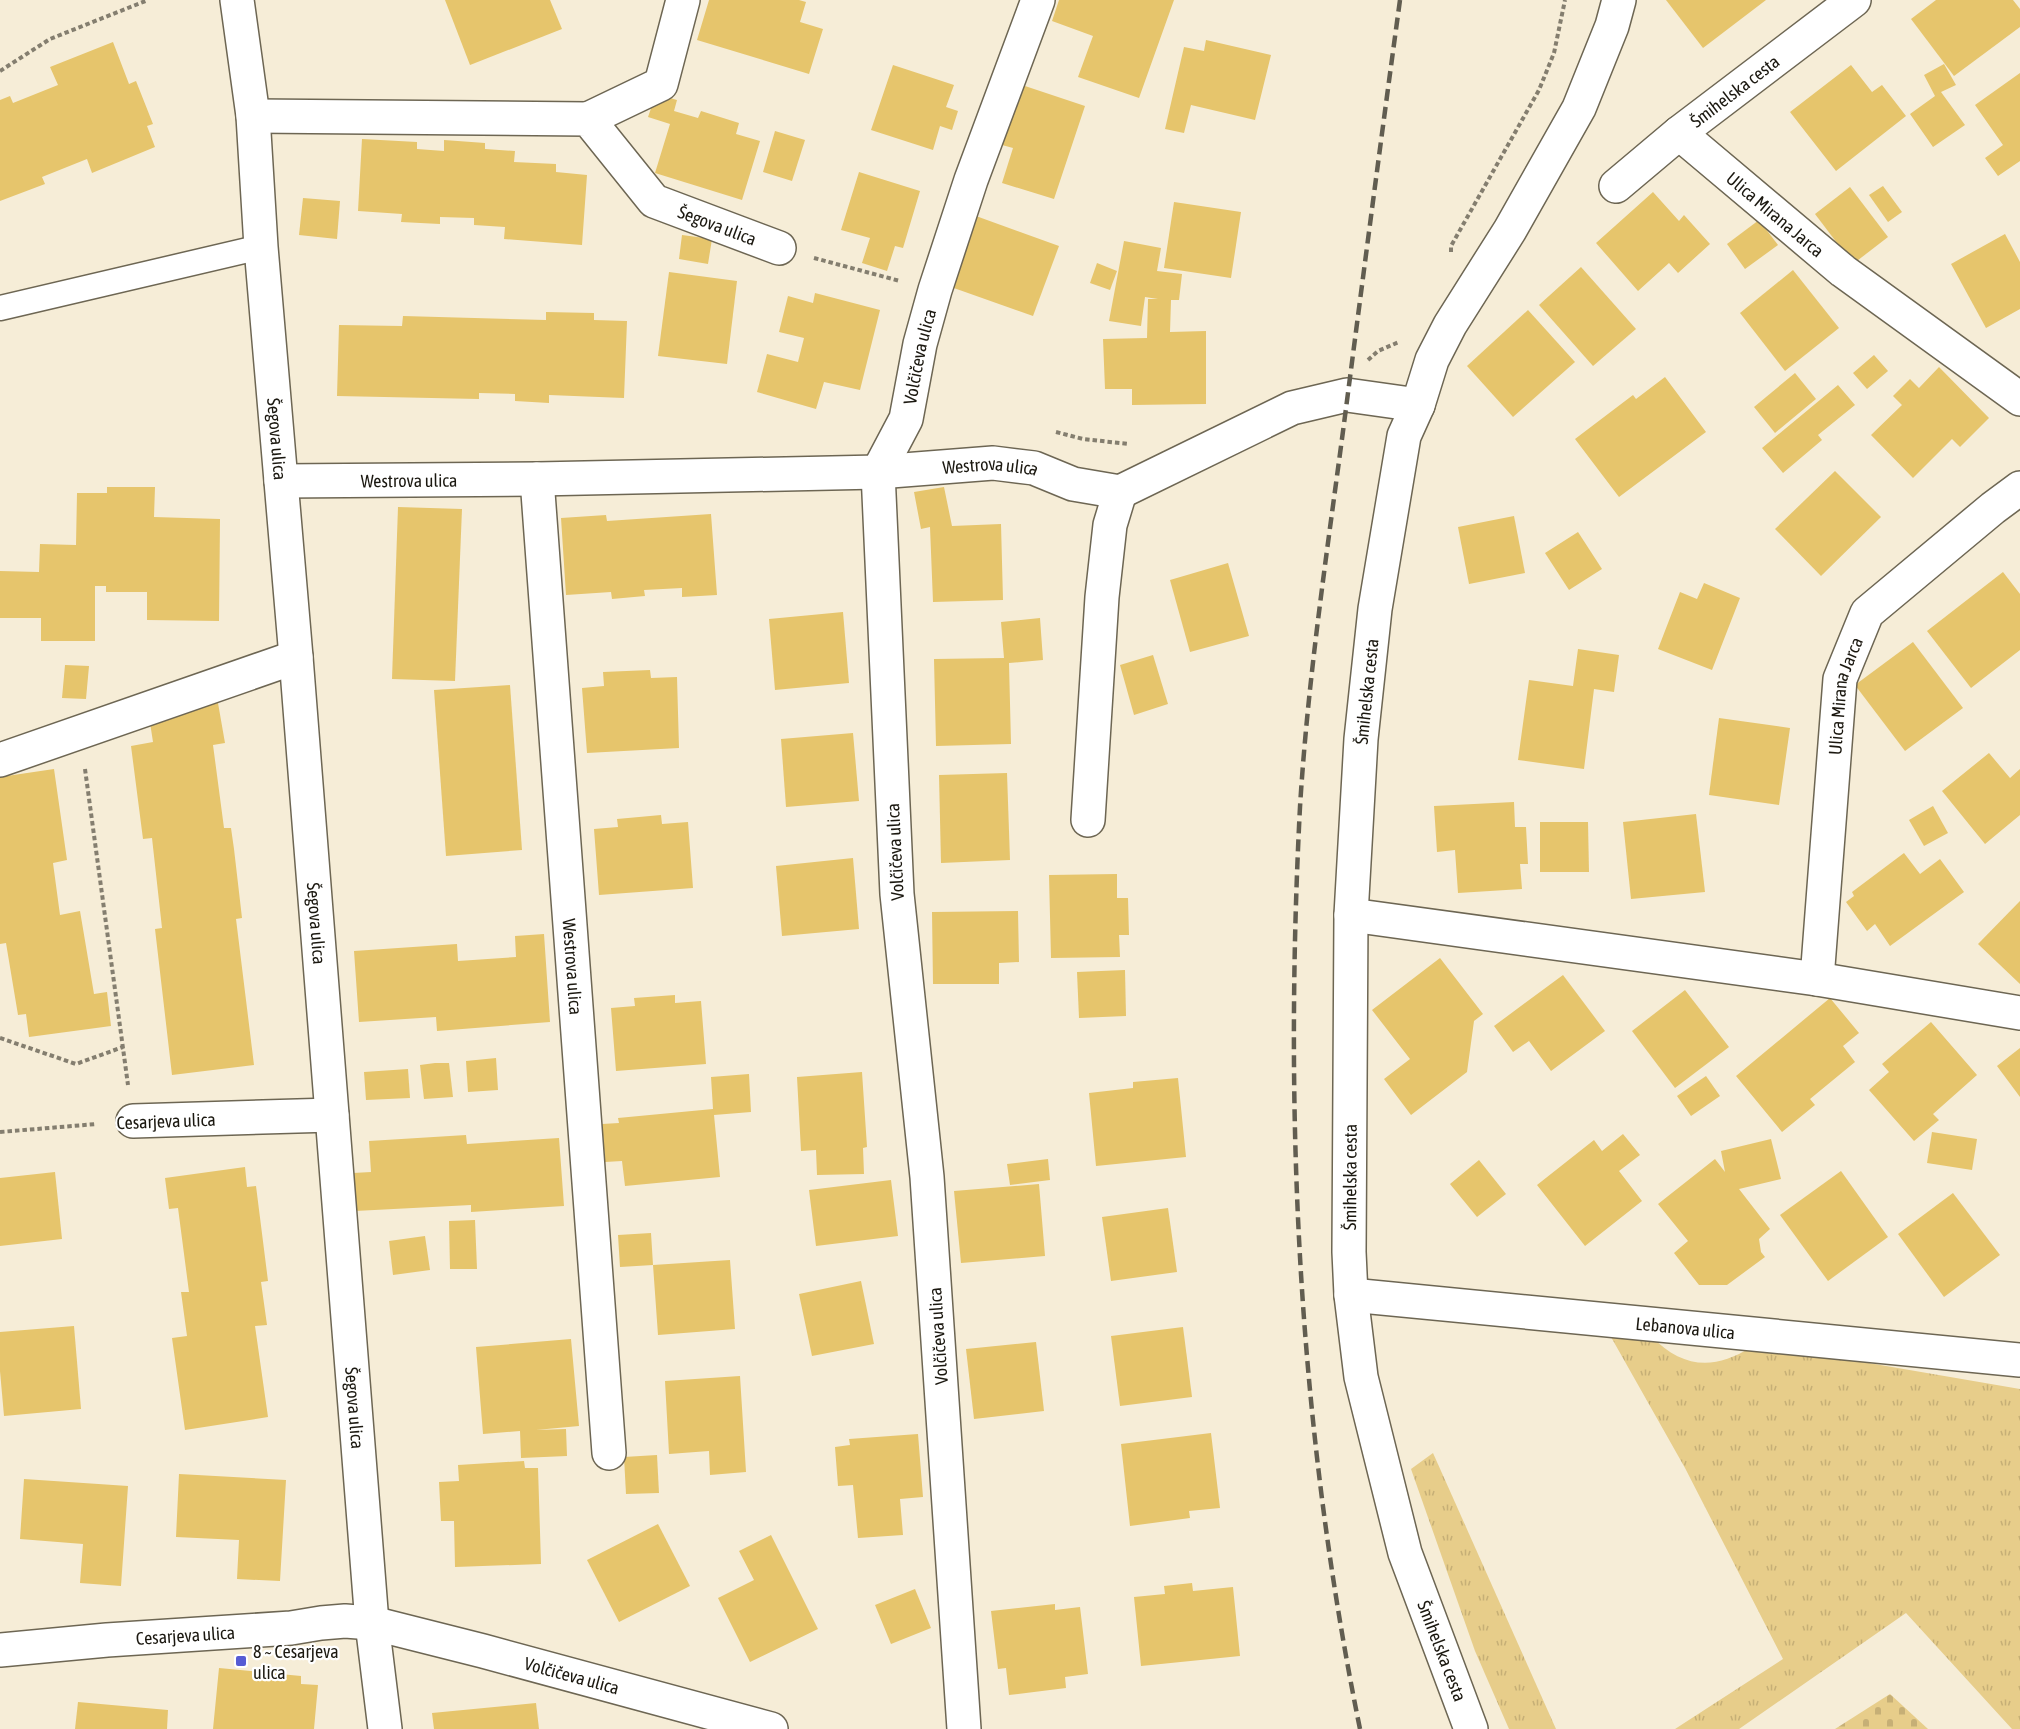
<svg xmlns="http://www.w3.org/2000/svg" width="2020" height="1729" font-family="'Asap Condensed',sans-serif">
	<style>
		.grass { fill: url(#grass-tufts) }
		.cemetery { fill: url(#cemetery-stones) }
		.building { fill: #e6c56c }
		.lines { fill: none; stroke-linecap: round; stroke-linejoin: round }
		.service-casing { stroke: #6d6653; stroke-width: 27 }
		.minor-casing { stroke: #6d6653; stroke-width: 36 }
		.tertiary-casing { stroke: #6d6653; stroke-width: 36 }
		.path { stroke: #847e6f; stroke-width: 4; stroke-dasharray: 4.5 3; stroke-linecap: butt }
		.service { stroke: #fff; stroke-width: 24 }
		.minor { stroke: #fff; stroke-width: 33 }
		.tertiary { stroke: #fff; stroke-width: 33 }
		.rail { stroke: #615d50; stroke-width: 4.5; stroke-dasharray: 12 6; stroke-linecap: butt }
		.poi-dot { fill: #565cd4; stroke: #fff; stroke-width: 2 }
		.labels { text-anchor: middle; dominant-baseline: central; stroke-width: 4.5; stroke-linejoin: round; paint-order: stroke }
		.street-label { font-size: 18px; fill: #1b1810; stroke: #fff }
		.poi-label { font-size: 18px; fill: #1b1810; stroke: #fff; text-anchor: start }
	</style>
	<defs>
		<pattern id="grass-tufts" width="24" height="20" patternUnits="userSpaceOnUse" patternTransform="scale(1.5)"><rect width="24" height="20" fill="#e7cd8a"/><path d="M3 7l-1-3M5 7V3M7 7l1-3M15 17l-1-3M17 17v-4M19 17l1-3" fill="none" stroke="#c6af76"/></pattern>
		<pattern id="cemetery-stones" width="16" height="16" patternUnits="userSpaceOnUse" patternTransform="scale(1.5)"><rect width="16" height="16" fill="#e7cd8a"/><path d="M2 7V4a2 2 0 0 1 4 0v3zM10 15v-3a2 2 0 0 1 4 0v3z" fill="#c6af76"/></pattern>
	</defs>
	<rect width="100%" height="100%" fill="#f6edd7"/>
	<g class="grass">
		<path d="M1651,1336c31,32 63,35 100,11l77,9 192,33v340h-8l-106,-116 -167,116h-64l108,-70 -98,-191 -74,-131z"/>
		<polygon points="1433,1453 1556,1729 1509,1729 1475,1651 1411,1469"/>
	</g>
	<polygon class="cemetery" points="1890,1694 1928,1729 1835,1729"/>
	<g class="building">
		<polygon points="445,0 550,0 562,29 470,65"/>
		<polygon points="709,0 799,0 806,2 800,22 823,29 809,74 697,40"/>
		<polygon points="1059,0 1174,0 1139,98 1078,77 1093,36 1052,21"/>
		<polygon points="1666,0 1766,0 1703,48"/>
		<polygon points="1936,0 2013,0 2020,9 2020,27 1954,76 1911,19"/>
		<polygon points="1206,40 1271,55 1255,120 1191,105 1184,133 1165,129 1184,47 1204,51"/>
		<polygon points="113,42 129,84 136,81 153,124 147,126 155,147 92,173 87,159 42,177 45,184 0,201 0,100 10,96 13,103 58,85 50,67"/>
		<polygon points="1944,64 1956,85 1941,92 1965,125 1933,147 1910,114 1935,96 1924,75"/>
		<polygon points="893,65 954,85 946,107 958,111 952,130 940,126 933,150 871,130"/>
		<polygon points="1851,65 1872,92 1882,85 1906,116 1836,171 1790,112"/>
		<polygon points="2020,73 2020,161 1998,176 1985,158 2003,145 1975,105"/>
		<polygon points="1022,85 1085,106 1054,199 1002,183 1013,148 1002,145"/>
		<polygon points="656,94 677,100 674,111 698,118 701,111 739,123 736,134 760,141 742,200 655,173 670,124 648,117"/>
		<polygon points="775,131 805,140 792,181 763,172"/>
		<polygon points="362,139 417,142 417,149 444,151 444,140 485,143 485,149 515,151 514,162 556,164 556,172 587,175 582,245 504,239 505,227 474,225 474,218 440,217 440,224 401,222 402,214 358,211"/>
		<polygon points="859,172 920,191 903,248 895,246 887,271 862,263 870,238 841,230"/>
		<polygon points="1883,186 1902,212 1888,222 1869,195"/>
		<polygon points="1850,187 1888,237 1853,264 1815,214"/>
		<polygon points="1653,192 1679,221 1684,215 1710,244 1678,273 1669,263 1638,291 1596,243"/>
		<polygon points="303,198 340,201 337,239 299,235"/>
		<polygon points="1174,202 1241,212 1231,278 1164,268"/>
		<polygon points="976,216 1059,246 1033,316 951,287"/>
		<polygon points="1759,220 1778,245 1745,269 1727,244"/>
		<polygon points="2005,234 2020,262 2020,309 1986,328 1951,264"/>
		<polygon points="682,235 712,239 708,264 679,259"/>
		<polygon points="1124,241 1161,248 1157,271 1182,274 1179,300 1171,300 1170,332 1206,331 1206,404 1132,405 1132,389 1105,389 1103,339 1147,338 1148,299 1158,299 1145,297 1141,326 1109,321"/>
		<polygon points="1097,263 1117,271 1110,290 1090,283"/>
		<polygon points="1581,267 1636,329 1593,366 1539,305"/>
		<polygon points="1793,270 1839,328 1785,371 1740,313"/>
		<polygon points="669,272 737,281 727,364 658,356"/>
		<polygon points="815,293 880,310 860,390 824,382 816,409 757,392 767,354 798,362 804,338 779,332 788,296 813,303"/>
		<polygon points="1528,310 1575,362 1513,417 1467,366"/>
		<polygon points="546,312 594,313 594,320 627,321 624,398 549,395 549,403 515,401 515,394 479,393 479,399 337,396 339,325 402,326 403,316 546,320"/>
		<polygon points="1874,355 1888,371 1867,389 1853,373"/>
		<polygon points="1939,367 1989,418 1960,447 1952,439 1913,478 1871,435 1902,405 1893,396 1910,379 1919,388"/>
		<polygon points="1795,373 1816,399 1775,433 1754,407"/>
		<polygon points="1665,377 1706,432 1619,497 1575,439 1633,395 1636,399"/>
		<polygon points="1838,385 1855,405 1818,435 1822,440 1783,473 1762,448"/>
		<polygon points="1835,471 1881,517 1821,576 1775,529"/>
		<polygon points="107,487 155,487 154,517 220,519 219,621 147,620 147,592 106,592 106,586 95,586 95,641 41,641 41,618 0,618 0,571 39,572 40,544 76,545 77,493 107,493"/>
		<polygon points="944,487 952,526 1001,524 1003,600 933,602 930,527 921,529 914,492"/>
		<polygon points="398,507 462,509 455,681 392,679"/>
		<polygon points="711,514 717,595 682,597 682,588 644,590 645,596 612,599 611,592 566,595 561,518 606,515 607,521"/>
		<polygon points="1514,516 1525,573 1469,584 1458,527"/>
		<polygon points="1578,532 1602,569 1569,590 1545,553"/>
		<polygon points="1228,563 1249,636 1190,652 1170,580"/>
		<polygon points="2003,572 2020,594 2020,650 1971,688 1927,631"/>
		<polygon points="1704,583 1740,598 1712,670 1658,649 1680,592 1697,599"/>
		<polygon points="843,612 849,683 775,690 769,619"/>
		<polygon points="1040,618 1043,660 1009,663 1011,744 936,746 934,659 1004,658 1001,622"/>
		<polygon points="1913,642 1963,708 1905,751 1855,685"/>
		<polygon points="1578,649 1619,655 1614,692 1594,689 1584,769 1518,760 1529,680 1573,686"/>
		<polygon points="1153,655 1168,704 1134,715 1120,665"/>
		<polygon points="65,665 89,666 86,699 62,698"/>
		<polygon points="650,670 651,678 677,677 679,748 587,753 582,688 604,686 603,672"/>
		<polygon points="510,685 522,850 446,856 434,690"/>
		<polygon points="218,703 225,743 213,745 224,828 231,828 234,849 242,918 236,919 254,1065 172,1075 155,929 162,928 152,838 143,839 131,746 153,742 149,716"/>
		<polygon points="1719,718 1790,728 1779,805 1709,795"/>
		<polygon points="853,733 859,801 786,807 781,739"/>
		<polygon points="1989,753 2010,778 2020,769 2020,815 1985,844 1942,791"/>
		<polygon points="54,769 67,860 53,863 60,915 80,911 94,994 107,992 111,1026 29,1037 26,1014 18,1015 6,943 0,944 0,777"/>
		<polygon points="1007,773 1010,860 941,863 939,775"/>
		<polygon points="1514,802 1515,827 1526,827 1528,864 1520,864 1522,889 1458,893 1455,850 1437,852 1434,806"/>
		<polygon points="1933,806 1948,833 1924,846 1909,820"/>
		<polygon points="1696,814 1705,892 1631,899 1623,822"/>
		<polygon points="661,815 662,824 688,822 693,888 599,895 594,829 618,827 617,819"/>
		<polygon points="1540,822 1588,822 1589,872 1540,872"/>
		<polygon points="1904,853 1920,874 1940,859 1964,892 1890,946 1875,924 1867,931 1846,902 1854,896 1852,892"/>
		<polygon points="853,858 859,929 782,936 776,866"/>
		<polygon points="1117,874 1117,898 1128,898 1129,935 1119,935 1120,957 1051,958 1049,875"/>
		<polygon points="2020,901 2020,984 1978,944"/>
		<polygon points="1018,911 1019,962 999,963 999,984 933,984 932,912"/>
		<polygon points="544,934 550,1022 437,1031 436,1017 359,1022 354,951 457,944 458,961 516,957 515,936"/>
		<polygon points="1440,958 1483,1014 1474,1021 1467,1072 1411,1115 1384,1079 1410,1059 1372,1010"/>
		<polygon points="1125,970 1126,1016 1079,1018 1077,972"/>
		<polygon points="1563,975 1605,1031 1551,1071 1529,1041 1513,1052 1494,1026"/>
		<polygon points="1685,990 1729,1047 1675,1088 1632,1031"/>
		<polygon points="675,995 675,1003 701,1001 706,1064 616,1071 611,1008 635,1006 634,998"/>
		<polygon points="1830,998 1859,1033 1843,1046 1855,1062 1810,1099 1815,1105 1782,1132 1736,1076"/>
		<polygon points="1931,1022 1977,1075 1933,1114 1939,1120 1914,1141 1869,1090 1889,1072 1882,1064"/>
		<polygon points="2020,1048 2020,1097 1997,1066"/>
		<polygon points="496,1058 498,1090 468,1092 466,1061"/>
		<polygon points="435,1063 449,1063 453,1097 424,1099 420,1065"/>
		<polygon points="408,1069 410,1098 366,1100 364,1072"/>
		<polygon points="862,1072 867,1147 863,1148 864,1174 817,1175 816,1150 801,1151 797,1077"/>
		<polygon points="749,1074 751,1112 714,1115 720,1177 625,1186 622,1161 605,1162 602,1124 619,1123 618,1118 713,1109 711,1077"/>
		<polygon points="1706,1076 1720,1096 1691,1116 1677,1096"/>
		<polygon points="1178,1078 1186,1157 1096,1166 1089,1093 1133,1088 1133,1082"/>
		<polygon points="1932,1132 1977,1139 1972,1170 1927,1163"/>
		<polygon points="1623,1134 1640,1155 1619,1171 1642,1201 1585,1246 1537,1185 1594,1140 1602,1151"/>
		<polygon points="466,1135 467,1144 559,1138 564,1206 471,1212 471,1205 355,1211 353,1173 371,1172 369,1141"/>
		<polygon points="1771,1139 1781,1179 1739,1189 1770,1229 1759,1239 1761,1252 1765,1257 1727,1285 1699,1285 1674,1253 1688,1241 1658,1204 1715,1159 1725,1172 1721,1151"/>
		<polygon points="1048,1159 1050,1180 1010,1185 1007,1164"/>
		<polygon points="1479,1160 1506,1194 1477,1217 1450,1184"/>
		<polygon points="245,1167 247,1187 256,1186 268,1281 261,1282 267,1325 255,1326 268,1417 185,1430 172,1338 187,1336 181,1292 189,1292 178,1208 169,1209 165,1178"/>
		<polygon points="1841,1171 1888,1237 1828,1281 1780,1215"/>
		<polygon points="55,1172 62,1239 0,1246 0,1178"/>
		<polygon points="891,1180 898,1236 816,1246 809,1190"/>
		<polygon points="1039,1184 1045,1256 961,1263 954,1191"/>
		<polygon points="1953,1193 2000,1255 1944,1297 1898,1234"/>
		<polygon points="1168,1208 1177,1272 1111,1281 1102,1217"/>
		<polygon points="475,1220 477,1269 450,1269 449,1221"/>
		<polygon points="651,1233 653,1265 730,1260 735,1329 658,1335 653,1265 620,1267 618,1235"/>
		<polygon points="425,1236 430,1270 393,1275 389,1241"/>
		<polygon points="861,1281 874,1344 812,1356 799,1294"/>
		<polygon points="74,1326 81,1409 4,1416 0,1371 0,1332"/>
		<polygon points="1183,1327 1192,1397 1120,1406 1111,1336"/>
		<polygon points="571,1339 579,1426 536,1430 566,1429 567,1456 521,1458 520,1431 483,1434 476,1347"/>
		<polygon points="1036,1342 1044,1411 974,1419 966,1349"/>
		<polygon points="740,1376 746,1472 710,1475 709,1451 669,1454 665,1381"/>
		<polygon points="1211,1433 1220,1508 1189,1511 1190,1518 1130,1526 1121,1444"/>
		<polygon points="918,1434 923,1497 900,1499 903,1535 858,1538 853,1485 838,1486 835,1447 850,1445 849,1439"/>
		<polygon points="657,1455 659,1493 626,1494 624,1457"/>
		<polygon points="524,1461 525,1468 538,1468 541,1564 455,1567 454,1521 441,1521 439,1482 459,1481 458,1465"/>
		<polygon points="179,1474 286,1480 280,1581 237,1579 239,1540 176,1537"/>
		<polygon points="24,1479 128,1486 121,1586 80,1583 83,1544 20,1539"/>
		<polygon points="658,1524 690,1586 619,1622 587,1560"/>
		<polygon points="771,1535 818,1629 750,1662 718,1598 754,1580 739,1551"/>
		<polygon points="1192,1583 1193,1591 1233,1587 1240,1656 1141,1666 1134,1597 1165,1594 1164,1586"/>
		<polygon points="915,1589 931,1628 891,1644 875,1605"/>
		<polygon points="1055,1604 1055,1610 1080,1607 1088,1674 1065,1677 1066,1688 1009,1695 1006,1668 998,1669 991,1611"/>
		<polygon points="219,1668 301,1676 301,1684 318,1685 314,1729 213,1729"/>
		<polygon points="78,1702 168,1710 167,1729 75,1729"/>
		<polygon points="536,1703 539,1729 434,1729 432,1713"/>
	</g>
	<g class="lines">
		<defs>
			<polyline id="service" points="0,308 261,247"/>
			<g id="minor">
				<path id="s1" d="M237,0l16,116 8,131 35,410 76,966 13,106"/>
				<path id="s2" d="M253,116l335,3 66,82 125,47"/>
				<polyline points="588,119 661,84 683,0"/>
				<path id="s3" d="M1679,133l164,138 177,128"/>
				<path id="s4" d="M1616,186l63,-53 175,-133"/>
				<path id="s5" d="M537,479l72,974"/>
				<path id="s6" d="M281,481l256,-2 341,-7 115,-9 41,5 39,16 47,8 172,-84 55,-13 71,10"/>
				<polyline points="0,760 296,657"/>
				<polyline points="1088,820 1102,597 1110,525 1120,492"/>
				<polyline points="1351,915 1817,979 2020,1013"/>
				<path id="s7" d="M1817,979l23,-300 27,-66 126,-105 27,-20"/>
				<polyline points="133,1121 332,1115"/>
				<path id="s8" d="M1351,1295l669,65"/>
				<path id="s9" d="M0,1650l107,-10 184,-12 30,-5 24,-2 27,2 111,28 288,78"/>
				<path id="s10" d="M964,1729l-37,-552 -30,-283 -19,-422 28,-53 14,-75 15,-54 36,-110 67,-180"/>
			</g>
			<g id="tertiary">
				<path id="s11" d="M1471,1729l-66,-176 -44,-176 -10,-82 -2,-43 2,-337 10,-176 14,-130 29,-173 14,-31 14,-45 18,-35 60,-95 69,-122 33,-82 7,-26"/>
			</g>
		</defs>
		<use href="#service" class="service-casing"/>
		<use href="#minor" class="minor-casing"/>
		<use href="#tertiary" class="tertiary-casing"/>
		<g class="path">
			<polyline points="0,71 50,39 148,0"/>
			<polyline points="1451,252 1451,246 1539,90 1554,53 1565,0"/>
			<polyline points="814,258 900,281"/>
			<polyline points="1368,360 1378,351 1399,342"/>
			<polyline points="1056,432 1083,439 1129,444"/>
			<polyline points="85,769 128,1085"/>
			<polyline points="0,1038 76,1064 123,1047"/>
			<polyline points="0,1132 96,1124"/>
		</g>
		<use href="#service" class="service"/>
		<use href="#minor" class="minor"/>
		<use href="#tertiary" class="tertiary"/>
		<path class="rail" d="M1360,1729c-62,-303 -76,-614 -60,-922 8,-131 28,-261 45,-391 18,-139 36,-277 55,-416"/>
	</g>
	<rect class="poi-dot" x="235" y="1655" width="12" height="12" rx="3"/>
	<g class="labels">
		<g class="street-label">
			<text stroke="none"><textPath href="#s4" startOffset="152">Šmihelska cesta</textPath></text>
			<text stroke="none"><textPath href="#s3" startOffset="126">Ulica Mirana Jarca</textPath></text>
			<text stroke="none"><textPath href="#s2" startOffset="508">Šegova ulica</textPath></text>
			<text stroke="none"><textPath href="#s10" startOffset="1384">Volčičeva ulica</textPath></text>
			<text stroke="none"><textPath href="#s1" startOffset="441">Šegova ulica</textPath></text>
			<text stroke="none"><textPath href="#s6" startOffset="710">Westrova ulica</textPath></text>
			<text stroke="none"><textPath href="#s6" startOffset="128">Westrova ulica</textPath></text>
			<text stroke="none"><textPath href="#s11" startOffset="1056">Šmihelska cesta</textPath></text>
			<text stroke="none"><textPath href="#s7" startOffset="285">Ulica Mirana Jarca</textPath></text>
			<text transform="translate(895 852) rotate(-93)">Volčičeva ulica</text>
			<text stroke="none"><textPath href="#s1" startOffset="927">Šegova ulica</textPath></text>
			<text stroke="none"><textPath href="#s5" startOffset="489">Westrova ulica</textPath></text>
			<text transform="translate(166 1121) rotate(-2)">Cesarjeva ulica</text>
			<text stroke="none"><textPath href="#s11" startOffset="570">Šmihelska cesta</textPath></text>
			<text stroke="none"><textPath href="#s8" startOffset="336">Lebanova ulica</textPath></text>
			<text transform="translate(938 1336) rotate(-94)">Volčičeva ulica</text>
			<text stroke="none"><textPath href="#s1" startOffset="1413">Šegova ulica</textPath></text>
			<text stroke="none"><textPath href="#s9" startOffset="186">Cesarjeva ulica</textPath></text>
			<text transform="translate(1442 1651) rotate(69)">Šmihelska cesta</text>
			<text stroke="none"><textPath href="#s9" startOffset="580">Volčičeva ulica</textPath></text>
		</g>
		<g class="poi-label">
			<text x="253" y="1651">8 ~ Cesarjeva<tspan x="253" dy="21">ulica</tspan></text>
		</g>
	</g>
</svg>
